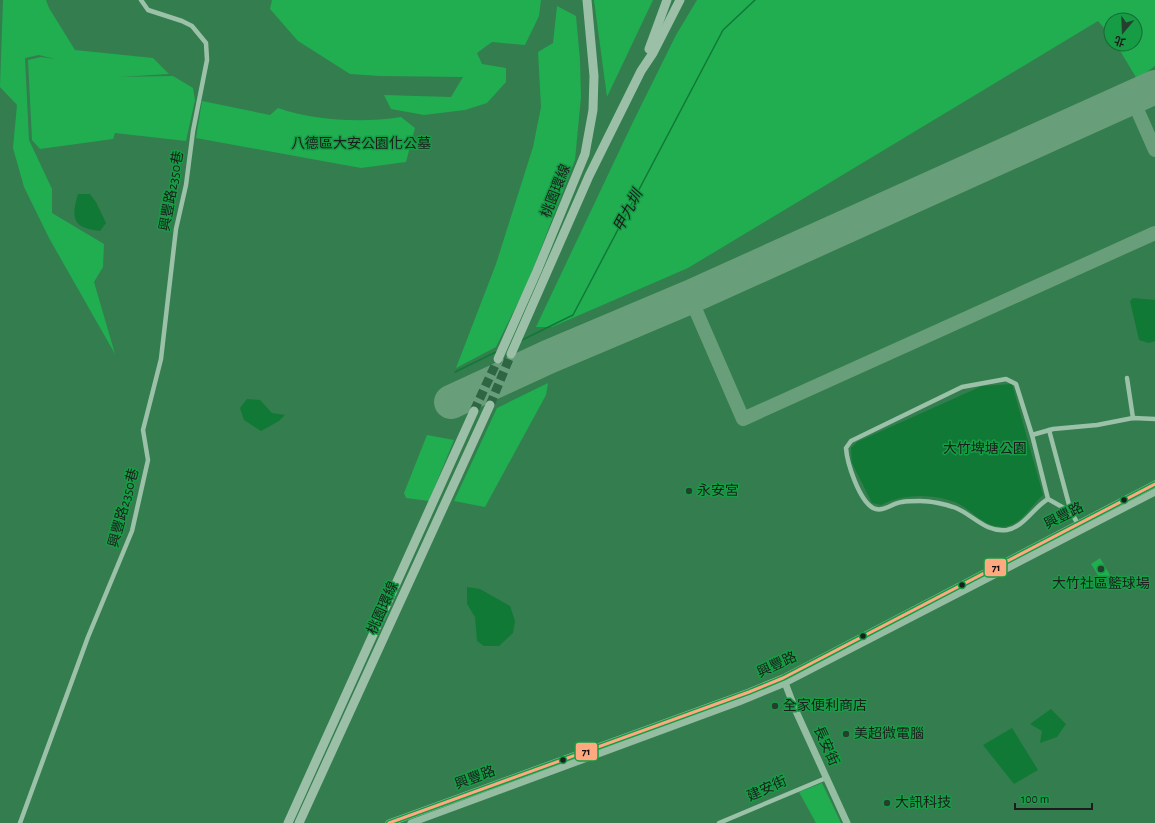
<svg xmlns="http://www.w3.org/2000/svg" width="1155" height="823" font-family="'Alegreya Sans','Noto Sans TC',sans-serif">
	<style>
		.green { fill: #20ae51 }
		.water { fill: #117936 }
		.lines { fill: none; stroke-linecap: round; stroke-linejoin: round }
		.stream { stroke: #117936; stroke-width: 1.5 }
		.taxiway { stroke: #689e7a; stroke-width: 14 }
		.runway { stroke: #689e7a; stroke-width: 34 }
		.highway-tunnel { stroke: #2e6542; stroke-width: 9; stroke-dasharray: 9 4.5; stroke-linecap: butt }
		.street { stroke: #9bc2a8; stroke-width: 4.5 }
		.secondary { stroke: #94bda2; stroke-width: 7 }
		.highway { stroke: #9bc0a7; stroke-width: 9 }
		.bus-1-casing { stroke: #159c45; stroke-width: 6 }
		.bus-1 { stroke: #ffa980; stroke-width: 3 }
		.poi-dot { fill: #253f2e; stroke: #159c45; stroke-width: 1.5 }
		.bus-dot { fill: #1d1d1d; stroke: #159c45; stroke-width: 1.5 }
		.labels { text-anchor: middle; dominant-baseline: central; stroke-width: 3; stroke-linejoin: round; paint-order: stroke }
		.park-label { font-size: 14px; fill: #1b1d1b; stroke: #159c45 }
		.street-label { font-size: 14px; fill: #1d1d1d; stroke: #159c45 }
		.poi-label { font-size: 14px; fill: #1d1d1d; stroke: #159c45; text-anchor: start }
		.water-label { font-size: 15px; font-style: italic; fill: #191d1a; stroke: #159c45 }
		.line-badge { stroke: #159c45; stroke-width: 1.5 }
		.pale-badge-label { font-size: 11px; text-anchor: middle; font-weight: bold; fill: #111 }
	</style>
	<rect width="100%" height="100%" fill="#347d4e"/>
	<g class="green">
		<polygon points="3,0 46,0 49,8 75,50 153,58 169,74 119,77 173,76 193,88 195,100 186,141 115,133 113,139 40,149 32,140 28,60 41,57 55,59 39,55 25,58 29,140 52,189 52,213 104,244 103,267 94,282 115,354 49,238 24,187 13,148 17,105 0,87"/>
		<polygon points="272,0 541,0 539,16 525,45 492,42 477,53 482,64 506,68 506,82 487,103 465,110 424,115 391,109 384,95 451,97 463,77 380,76 350,74 298,41 270,9"/>
		<polygon points="594,0 653,0 607,97"/>
		<polygon points="697,0 1155,0 1155,66 1137,79 1116,44 1135,44 1135,20 1111,20 1111,36 1098,21 688,268 552,327 536,327 632,124 676,35"/>
		<polygon points="557,6 576,16 580,60 581,97 575,160 528,282 496,347 456,368 496,264 533,147 541,107 538,52 553,43"/>
		<path d="M202,101l68,14 8,-7c37,13 85,15 123,9l14,11 -9,34 -45,6 -165,-30z"/>
		<polygon points="548,383 546,395 485,507 454,501 497,408"/>
		<polygon points="427,435 454,440 429,501 406,498 404,493"/>
		<polygon points="1100,558 1110,575 1101,580 1091,564"/>
		<polygon points="822,783 841,823 816,823 799,792"/>
	</g>
	<g class="water">
		<path d="M78,194h12l6,8 10,21 -6,8c-28,-3 -29,-13 -22,-37z"/>
		<polygon points="1133,298 1155,300 1155,341 1149,343 1139,340 1130,301"/>
		<path d="M1012,384l31,111c-9,8 -18,22 -28,28 -25,14 -42,-14 -60,-21 -23,-9 -53,-8 -74,3l-9,-2 -20,-40 -1,-15 6,-6 125,-56z"/>
		<polygon points="247,399 260,400 272,413 285,415 279,421 261,431 244,420 240,408"/>
		<polygon points="467,587 480,589 510,606 515,621 513,633 499,646 484,646 477,641 475,617 467,604"/>
		<polygon points="1051,709 1066,724 1057,737 1040,743 1042,731 1030,724"/>
		<polygon points="1012,728 1038,770 1014,784 983,745"/>
	</g>
	<g class="lines">
		<g class="stream">
			<polyline points="522,340 573,315 723,30 755,0"/>
			<polyline points="455,372 496,352"/>
		</g>
		<g class="taxiway">
			<polyline points="1132,98 1155,150"/>
			<polyline points="690,297 743,419 1155,233"/>
		</g>
		<polyline class="runway" points="451,402 548,357 690,297 1155,87"/>
		<g class="highway-tunnel">
			<polyline points="490,405 511,354"/>
			<polyline points="474,411 498,359"/>
		</g>
		<g class="street">
			<polyline points="1127,378 1133,418"/>
			<polyline points="1049,430 1071,512"/>
			<polyline points="1032,435 1053,429 1097,425 1133,418 1155,419"/>
			<path d="M1048,499c-14,8 -24,28 -41,31 -21,3 -34,-15 -51,-22 -10,-4 -26,-7 -36,-7 -6,0 -13,0 -18,1 -10,1 -19,11 -29,6 -14,-8 -26,-45 -27,-60l5,-7 111,-54 44,-8 10,5 16,51 16,64 23,13 7,12"/>
			<polyline points="20,823 88,637 132,531 148,460 143,430 161,359 176,229 186,185 193,131 207,60 206,43 192,26 182,21 148,10 141,0"/>
			<polyline points="719,823 826,778"/>
		</g>
		<g class="secondary">
			<polyline points="784,680 795,709 847,823"/>
			<polyline points="389,823 749,692 783,678 1155,484"/>
			<polyline points="411,823 739,702 785,683 1155,492"/>
		</g>
		<g class="highway">
			<polyline points="649,49 667,0"/>
			<polyline points="511,354 589,176 641,71 653,53 680,0"/>
			<polyline points="498,359 537,271 585,154 593,110 594,76 587,0"/>
			<polyline points="288,823 474,411"/>
			<polyline points="299,823 490,405"/>
		</g>
		<defs>
			<polyline id="bus-1" points="389,823 749,692 783,678 1155,484"/>
		</defs>
		<use href="#bus-1" class="bus-1-casing"/>
		<use href="#bus-1" class="bus-1"/>
	</g>
	<g class="poi-dot">
		<circle cx="689" cy="491" r="4"/>
		<circle cx="1101" cy="569" r="4"/>
		<circle cx="775" cy="706" r="4"/>
		<circle cx="846" cy="734" r="4"/>
		<circle cx="887" cy="803" r="4"/>
	</g>
	<g class="bus-dot">
		<circle cx="1124" cy="500" r="3.5"/>
		<circle cx="962" cy="585" r="3.5"/>
		<circle cx="863" cy="636" r="3.5"/>
		<circle cx="563" cy="760" r="3.5"/>
	</g>
	<g class="labels">
		<g class="park-label">
			<text x="361" y="144">八德區大安公園化公墓</text>
			<text x="985" y="449">大竹埤塘公園</text>
		</g>
		<g class="street-label">
			<text transform="translate(172 191) rotate(-80)">興豐路2350巷</text>
			<text transform="translate(556 191) rotate(-68)">桃園環線</text>
			<text transform="translate(124 508) rotate(-75)">興豐路2350巷</text>
			<text transform="translate(1064 516) rotate(-27)">興豐路</text>
			<text transform="translate(383 608) rotate(-66)">桃園環線</text>
			<text transform="translate(777 665) rotate(-25)">興豐路</text>
			<text transform="translate(826 746) rotate(66)">長安街</text>
			<text transform="translate(475 778) rotate(-20)">興豐路</text>
			<text transform="translate(767 789) rotate(-24)">建安街</text>
		</g>
		<g class="poi-label">
			<text x="697" y="491">永安宮</text>
			<text x="1101" y="584" text-anchor="middle">大竹社區籃球場</text>
			<text x="783" y="706">全家便利商店</text>
			<text x="854" y="734">美超微電腦</text>
			<text x="895" y="803">大訊科技</text>
		</g>
		<g class="water-label">
			<text transform="translate(628 211) rotate(-62)">甲九圳</text>
		</g>
	</g>
	<g class="line-badge">
		<rect x="984" y="558" width="23" height="19" rx="4" fill="#ffa980"/>
		<rect x="575" y="742" width="23" height="19" rx="4" fill="#ffa980"/>
	</g>
	<g class="pale-badge-label">
		<text x="996" y="571">71</text>
		<text x="586" y="755">71</text>
	</g>
	<g transform="translate(1123 32) rotate(199)"><circle r="19" fill="#159c45" stroke="#186935"/>
	<path d="M0-3L7 15L0 10L-7 15Z" fill="#253f2e"/>
	<text y="-6" font-size="11" font-weight="bold" text-anchor="middle" fill="#1d1d1d">北</text>
	</g>
	<path d="M1015 803v6h77v-6" fill="none" stroke="#1d1d1d" stroke-width="2"/>
	<text x="1021" y="803" font-size="12" fill="#1d1d1d" stroke="#159c45" stroke-width="3" paint-order="stroke">100 m</text>
</svg>
